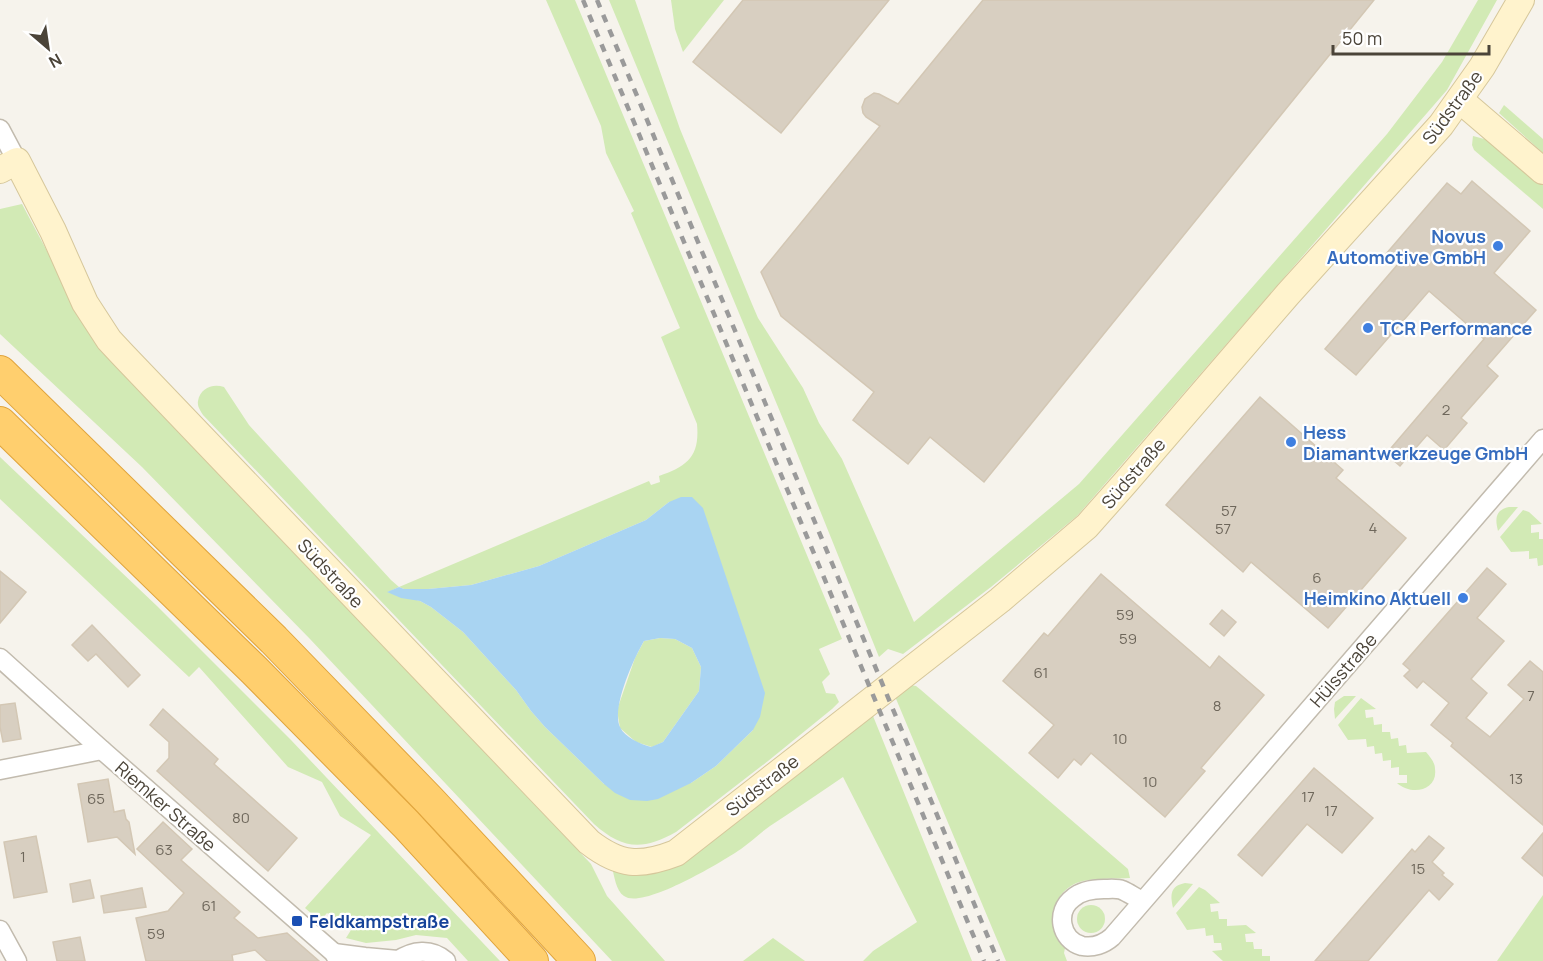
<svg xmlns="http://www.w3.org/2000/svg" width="1543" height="961" font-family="Manrope,sans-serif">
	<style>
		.green { fill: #d2eab5; fill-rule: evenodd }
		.water { fill: #a9d4f2; fill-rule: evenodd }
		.building { fill: #d8cfc1; stroke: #d3c7b4; stroke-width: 1.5 }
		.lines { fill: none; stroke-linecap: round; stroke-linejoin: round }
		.street-casing { stroke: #c2bbae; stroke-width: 21 }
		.secondary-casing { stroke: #d6c79b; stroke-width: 28 }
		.highway-casing { stroke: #e0a43c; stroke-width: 34 }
		.street { stroke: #fff; stroke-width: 18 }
		.secondary { stroke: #fff3cd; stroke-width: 26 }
		.highway { stroke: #ffcf6e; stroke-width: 32 }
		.rail { stroke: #9a9a9a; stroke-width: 4.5; stroke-dasharray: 8 8; stroke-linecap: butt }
		.shop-dot { fill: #3f7fe0; stroke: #fff; stroke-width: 2 }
		.transit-dot { fill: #1a4fb4; stroke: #fff; stroke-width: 2 }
		.labels { text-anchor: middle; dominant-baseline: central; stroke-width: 4.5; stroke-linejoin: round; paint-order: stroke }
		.number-label { font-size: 15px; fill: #6e675b }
		.street-label { font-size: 18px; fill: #4b4439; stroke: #fff }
		.shop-label { font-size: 18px; font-weight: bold; fill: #366cbe; stroke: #fff; text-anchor: end }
		.transit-label { font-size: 18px; font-weight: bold; fill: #164399; stroke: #fff; text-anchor: start }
	</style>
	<rect width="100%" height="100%" fill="#f6f3ec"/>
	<g class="green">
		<path d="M546,0h29l267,639 -23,10 11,25 -8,8 4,11 9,1 4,8 -7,7 -64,52 -92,71c-34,19 -54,17 -82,-8l-391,-409c-2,-4 -6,-8 -5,-14 2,-13 15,-18 26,-14l25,38 142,155 8,7 250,-106 2,4 9,-3 -1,-6c28,-10 41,-19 38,-52l-36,-87 19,-9 -49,-115 3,-2 -28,-58 -5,-27zM669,502l84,228 -37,36 -25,17 -87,1 -59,-57 -14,-16 -15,-21 -53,-58 -32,-25 -11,-6 -32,-9 11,-5 5,2h24l43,-4 68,-19 107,-46z"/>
		<polygon points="609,0 635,0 680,129 752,304 758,318 803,388 819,423 842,459 914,622 1079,484 1387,134 1442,62 1478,0 1497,0 1447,90 1077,516 991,587 903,654 888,649 879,657 788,431"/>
		<polygon points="671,0 724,0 683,52 675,29"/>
		<polygon points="1504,105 1543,139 1543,153 1499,113"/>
		<polygon points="1473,136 1488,140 1543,183 1543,209 1474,150 1472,145"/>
		<polygon points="22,204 81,315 120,369 591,864 607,896 665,961 612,961 310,639 142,467 0,334 0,209"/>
		<polygon points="0,457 157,606 291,740 500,961 468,961 447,938 416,935 396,940 366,943 346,938 351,930 327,913 320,921 305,908 371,835 340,816 322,782 288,767 199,667 189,677 0,499"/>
		<path d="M1509,507h9l-20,24c-3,-12 -3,-21 11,-24z"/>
		<polygon points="1523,510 1529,512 1542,524 1531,525 1531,533 1539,532 1539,539 1543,539 1543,565 1538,566 1537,558 1529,559 1529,551 1511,552 1500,537"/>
		<polygon points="660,638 675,639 692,648 701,667 699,691 663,742 652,747 636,742 620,728 617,710 635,658 644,641"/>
		<path d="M910,685l6,1 5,4 207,179 2,9c-15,1 -32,0 -47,3 -23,5 -36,30 -28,52 2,6 6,10 10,15l-1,5 3,8h-61l-112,-267z"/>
		<polygon points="1344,696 1356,696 1335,719 1334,709 1335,702"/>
		<path d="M1361,698l15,11 -11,1 1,8 7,-1 1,8 8,-1v8h8l1,7 7,-1 1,8 7,-1 1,8 19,-1c4,5 9,10 9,17 3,22 -24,27 -38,14h10v-8h-8v-8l-8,1v-8l-8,1 -1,-8 -7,1 -1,-8 -7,1 -1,-8 -18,1 -10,-15z"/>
		<path d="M871,711l101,250h-109l10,-10 44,-29 -74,-145c-24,16 -48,33 -73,49 -10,7 -19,16 -29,23 -18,12 -98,61 -117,47 -8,-5 -10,-21 -12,-29l16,5z"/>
		<path d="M1185,883l8,1 -20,24c-3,-13 -3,-22 12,-25z"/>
		<polygon points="1199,887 1205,890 1220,903 1210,904 1211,912 1218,911 1219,919 1227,919 1227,926 1246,925 1256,933 1245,934 1246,942 1253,942 1254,949 1262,949 1262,956 1270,956 1270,961 1223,961 1212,951 1222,950 1221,943 1214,943 1213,935 1206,936 1205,928 1187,930 1176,913"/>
		<polygon points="1543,895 1543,961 1497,961"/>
		<circle cx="1091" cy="919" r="14"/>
		<polygon points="773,938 805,961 743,961"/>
	</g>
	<path class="water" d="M681,497h11l11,11 62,185 -5,24 -7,13 -37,36 -25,17 -33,16 -11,2 -17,-1 -15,-7 -11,-9 -59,-57 -14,-16 -15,-21 -53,-58 -32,-25 -11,-6 -19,-3 -14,-6 12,-5 5,2h24l43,-4 68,-19 107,-46 23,-18zM660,638l15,1 17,9 9,19 -2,24 -36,51 -12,5c-10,-3 -26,-9 -31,-20 -9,-19 14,-69 24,-86z"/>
	<g class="building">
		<polygon points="743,0 889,0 781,133 693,62"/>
		<polygon points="983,0 1374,0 984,482 930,437 908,464 853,420 874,392 781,316 761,272 880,126 866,117 863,113 862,107 865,99 874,93 879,94 898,104"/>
		<polygon points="1472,181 1530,231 1494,273 1536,310 1487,366 1498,376 1461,418 1467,423 1444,450 1427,435 1400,466 1386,454 1484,339 1429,291 1356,375 1325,349 1398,264 1386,254 1447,183 1461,194"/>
		<polygon points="1260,397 1343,470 1336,478 1406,538 1328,628 1251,562 1243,572 1166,505"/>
		<polygon points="1487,568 1506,584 1477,618 1504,641 1471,679 1487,693 1466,718 1490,737 1524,699 1508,685 1530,661 1543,672 1543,825 1451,746 1453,743 1431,725 1449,703 1423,681 1417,688 1404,676 1410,670 1403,664"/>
		<polygon points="0,571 26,592 0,623"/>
		<polygon points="1101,574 1210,668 1219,656 1264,695 1201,768 1205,771 1165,817 1091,753 1081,765 1074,759 1058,778 1029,753 1054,725 1003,681 1044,633 1048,636"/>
		<polygon points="1222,610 1236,622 1224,636 1210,624"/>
		<polygon points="92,625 140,675 128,687 96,654 88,661 72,645"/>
		<polygon points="15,703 21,739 3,742 0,727 0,705"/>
		<polygon points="163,709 218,759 214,764 297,838 268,871 157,771 169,758 169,742 150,725"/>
		<polygon points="1314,768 1373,818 1342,853 1307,824 1262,876 1238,855"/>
		<polygon points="108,779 114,812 124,810 126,819 129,822 135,854 117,837 88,842 78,784"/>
		<polygon points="163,822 192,849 181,860 240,912 234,918 258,938 287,933 319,961 267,961 255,950 232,955 233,961 146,961 136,918 168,911 184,893 137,849"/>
		<polygon points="1543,833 1543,876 1522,858"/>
		<polygon points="36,836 47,892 14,898 4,842"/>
		<polygon points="1429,836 1444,848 1432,862 1444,873 1442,875 1453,884 1439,900 1429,890 1368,961 1315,961 1412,849 1415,852"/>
		<polygon points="90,880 94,898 73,902 70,884"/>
		<polygon points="142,888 146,907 104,913 101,896"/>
		<polygon points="80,937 85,961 57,961 53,942"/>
	</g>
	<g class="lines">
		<defs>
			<g id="street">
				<polyline points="0,129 17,161"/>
				<polyline points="0,658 102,750 334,953 338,961"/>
				<polyline points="0,770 102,750"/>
				<path d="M1143,901c-7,-3 -14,-8 -21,-11 -5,-2 -13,-1 -18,-1 -11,0 -23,2 -31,9 -18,13 -13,42 9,48 11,2 22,-2 30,-9l431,-498"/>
				<polyline points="0,930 17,961"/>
				<polyline points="334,953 365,957 398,960"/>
				<path d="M397,961c16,-11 34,-13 49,0"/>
			</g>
			<g id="secondary">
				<polyline points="1460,100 1543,171"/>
				<path d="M0,170l17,-9 36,70 32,72 24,37 14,15 466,487c31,24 51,25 87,11l324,-253 87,-74 38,-43 163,-189 153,-169 41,-58 39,-67"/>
			</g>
			<g id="highway">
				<polyline points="0,372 274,640 430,801 579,961"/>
				<polyline points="0,423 254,670 406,824 532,961"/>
			</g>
		</defs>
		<use href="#street" class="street-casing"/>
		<use href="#secondary" class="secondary-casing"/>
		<use href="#highway" class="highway-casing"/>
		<use href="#street" class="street"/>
		<use href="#secondary" class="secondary"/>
		<use href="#highway" class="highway"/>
		<g class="rail">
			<polyline points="583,0 984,961"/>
			<polyline points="597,0 998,961"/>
		</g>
	</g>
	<g class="shop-dot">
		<circle cx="1498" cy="246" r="6"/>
		<circle cx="1368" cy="328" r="6"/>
		<circle cx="1291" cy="442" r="6"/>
		<circle cx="1463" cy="598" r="6"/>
	</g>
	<rect class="transit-dot" x="291" y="915" width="12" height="12" rx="3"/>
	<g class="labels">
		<g class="number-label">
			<text x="1446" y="409">2</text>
			<text x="1229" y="510">57</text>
			<text x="1373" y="527">4</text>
			<text x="1223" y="528">57</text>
			<text x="1317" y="577">6</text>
			<text x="1125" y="614">59</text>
			<text x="1128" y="638">59</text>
			<text x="1041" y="672">61</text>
			<text x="1531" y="695">7</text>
			<text x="1217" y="705">8</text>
			<text x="1120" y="738">10</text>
			<text x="1516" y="778">13</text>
			<text x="1150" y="781">10</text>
			<text x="1308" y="796">17</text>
			<text x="96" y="798">65</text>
			<text x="1331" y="810">17</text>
			<text x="241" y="817">80</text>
			<text x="164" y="849">63</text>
			<text x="23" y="856">1</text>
			<text x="1418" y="868">15</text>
			<text x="209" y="905">61</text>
			<text x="156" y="933">59</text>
		</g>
		<g class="street-label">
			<text transform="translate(1452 107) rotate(-53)">Südstraße</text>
			<text transform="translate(1133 473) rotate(-49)">Südstraße</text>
			<text transform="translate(331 573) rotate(47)">Südstraße</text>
			<text transform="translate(1343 670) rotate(-49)">Hülsstraße</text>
			<text transform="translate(762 785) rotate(-38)">Südstraße</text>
			<text transform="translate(166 806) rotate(41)">Riemker Straße</text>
		</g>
		<g class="shop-label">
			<text x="1486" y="236">Novus<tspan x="1486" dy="21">Automotive GmbH</tspan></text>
			<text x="1380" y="328" text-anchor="start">TCR Performance</text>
			<text x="1303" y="432" text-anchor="start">Hess<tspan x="1303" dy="21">Diamantwerkzeuge GmbH</tspan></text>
			<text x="1451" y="598">Heimkino Aktuell</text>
		</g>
		<g class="transit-label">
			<text x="309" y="921">Feldkampstraße</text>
		</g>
	</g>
	<g transform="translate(48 48) rotate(151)" stroke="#ffffff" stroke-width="4.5" paint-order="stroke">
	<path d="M0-4.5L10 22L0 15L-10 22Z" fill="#4b4439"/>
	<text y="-9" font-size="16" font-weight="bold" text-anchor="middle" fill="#4b4439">N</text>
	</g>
	<path d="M1333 45v9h156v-9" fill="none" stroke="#4b4439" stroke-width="3"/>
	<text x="1342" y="45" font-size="18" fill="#4b4439" stroke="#ffffff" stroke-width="4.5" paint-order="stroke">50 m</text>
</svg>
